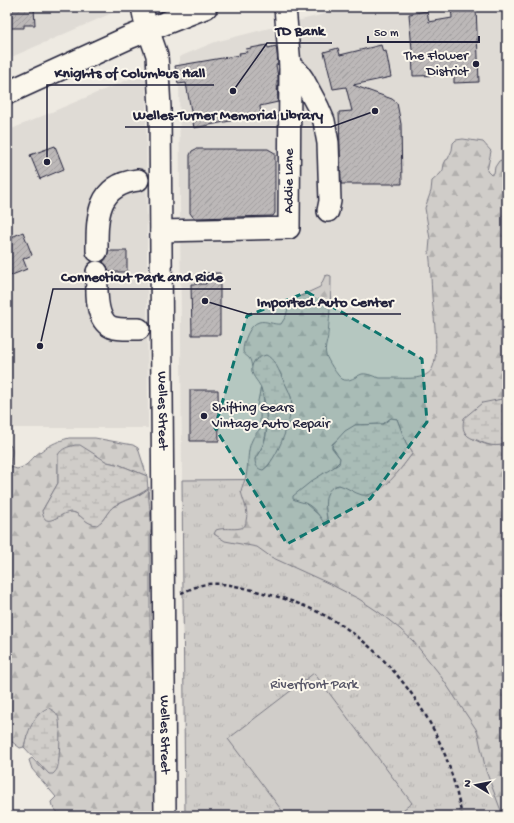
<svg xmlns="http://www.w3.org/2000/svg" width="514" height="823" font-family="'Gochi Hand',sans-serif">
	<style>
		.built { fill: #dfdbd5 }
		.grass { fill: url(#grass-tufts); stroke: #797882 }
		.forest { fill: url(#forest-firs); stroke: #797882; fill-rule: evenodd }
		.wetland { fill: url(#wetland-marsh); stroke: #797882 }
		.garden { fill: #d0cdc9; stroke: #797882 }
		.building { fill: url(#building-hatch); stroke: #22223b }
		.lines { fill: none; stroke-linecap: round; stroke-linejoin: round }
		.minor-casing { stroke: #22223b; stroke-width: 24 }
		.major-casing { stroke: #22223b; stroke-width: 25 }
		.path { stroke: #22223b; stroke-width: 2.5; stroke-dasharray: 4 3; stroke-linecap: butt }
		.minor { stroke: #fbf7ec; stroke-width: 21 }
		.major { stroke: #fbf7ec; stroke-width: 22 }
		.marked { fill: #0f766e; fill-opacity: 0.2; stroke: #0f766e; stroke-width: 3; stroke-dasharray: 8 5; stroke-linejoin: round }
		.poi-dot { fill: #22223b; stroke: #fbf7ec; stroke-width: 1.5 }
		.labels { text-anchor: middle; dominant-baseline: central; stroke-width: 4; stroke-linejoin: round; paint-order: stroke }
		.poi-label { font-size: 14px; fill: #22223b; stroke: #fbf7ec; text-anchor: end }
		.street-label { font-size: 14px; fill: #22223b; stroke: #fbf7ec }
		.park-label { font-size: 14px; fill: #565566; stroke: #fbf7ec }
		.leader { fill: none; stroke: #22223b; stroke-width: 1.5 }
		.callout-dot { fill: #22223b; stroke: #fbf7ec; stroke-width: 1.5 }
		.callout-label { font-size: 15px; text-anchor: middle; font-weight: bold; fill: #22223b; stroke: #fbf7ec; stroke-width: 4; stroke-linejoin: round; paint-order: stroke }
	</style>
	<defs>
		<pattern id="grass-tufts" width="24" height="20" patternUnits="userSpaceOnUse"><rect width="24" height="20" fill="#d0cdc9"/><path d="M3 7l-1-3M5 7V3M7 7l1-3M15 17l-1-3M17 17v-4M19 17l1-3" fill="none" stroke="#b2b0ae"/></pattern>
		<pattern id="forest-firs" width="22" height="20" patternUnits="userSpaceOnUse"><rect width="22" height="20" fill="#d0cdc9"/><path d="M5 1l3.5 6h-7zM16 11l3.5 6h-7z" fill="#b2b0ae"/></pattern>
		<pattern id="wetland-marsh" width="20" height="14" patternUnits="userSpaceOnUse"><rect width="20" height="14" fill="#d0cdc9"/><path d="M1 5h8M5 5V1M11 12h8M15 12V8" fill="none" stroke="#b2b0ae"/></pattern>
		<pattern id="building-hatch" width="6" height="6" patternUnits="userSpaceOnUse"><rect width="6" height="6" fill="#bcb8b8"/><path d="M-1 1l2-2M0 6l6-6M5 7l2-2" fill="none" stroke="#a19e9f"/></pattern>
	</defs>
	<rect width="100%" height="100%" fill="#eeeae2"/>
	<filter id="ink" filterUnits="userSpaceOnUse"><feTurbulence type="fractalNoise" baseFrequency=".025" numOctaves="2"/><feDisplacementMap in="SourceGraphic" scale="8" xChannelSelector="R" yChannelSelector="G"/><feConvolveMatrix kernelMatrix="1 2 1 2 8 2 1 2 1" color-interpolation-filters="sRGB"/></filter>
	<g filter="url(#ink)">
		<g class="built">
			<polygon points="7,7 121,7 119,10 7,59"/>
			<polygon points="352,7 507,7 507,166 501,160 495,167 494,173 491,175 489,174 487,171 491,151 487,145 483,142 463,139 453,143 452,150 448,159 444,164 443,169 440,174 432,181 431,191 425,208 425,213 430,239 429,251 435,324 435,360 432,369 427,374 419,377 409,378 379,378 367,374 362,374 349,380 343,380 338,376 326,356 325,352 326,341 329,335 331,276 325,276 320,287 294,299 289,304 286,316 281,324 262,322 251,328 246,338 243,351 250,359 254,378 261,386 257,406 260,414 260,429 254,435 245,480 182,480 179,57 215,42"/>
			<polygon points="146,72 148,428 7,428 7,131"/>
		</g>
		<polygon class="grass" points="507,419 507,462 471,644 507,816 185,816 182,480 327,479"/>
		<g class="forest">
			<path d="M463,139l20,3 8,9 -4,20 4,4 3,-2 1,-6 4,-6 2,-1 6,6v232l-25,6 -17,29c12,10 28,16 42,10v373h-4l-17,-45 -8,-37 -2,-5 -38,-57 -25,-31 -13,-12 -20,-16 -21,-14 -29,-15 -59,-27 -14,-10 -32,-6 -11,-7 2,-4c8,-3 17,0 25,-2 4,-1 5,-4 5,-7 3,-12 -3,-19 -5,-30 1,-5 4,-10 5,-15 4,-19 -1,-32 14,-47v-15l-3,-8 4,-20c3,18 9,38 3,56 -2,6 -6,12 -9,17l8,11 6,-5 23,-57 -1,-11 -12,-26 -24,-11 -3,7c-1,-3 -1,-7 -3,-9 -2,-2 -6,-4 -6,-7 0,-9 7,-27 16,-29 7,-2 14,3 22,2l5,-8 3,-12 5,-5 26,-12 5,-11 3,-1 3,1c0,19 -1,39 -3,58 0,7 -4,13 -2,21 1,4 12,22 16,24 7,4 14,-3 20,-5 6,-1 12,3 18,4 4,0 8,0 12,0 12,0 33,3 40,-9 8,-15 1,-56 0,-73 -1,-15 -1,-30 -3,-45l1,-12 -5,-31 6,-17 1,-10 8,-7 3,-4 1,-6 2,-4 2,-1 4,-9 1,-7 3,-3zM391,418l6,1 9,24 6,8v3l-18,22 -16,14c-13,-1 -27,-5 -40,-5 -4,0 -9,3 -11,6 -4,8 0,26 1,34l-1,2 -6,-10 -15,-13 25,-34 9,-9v-3l-8,-10v-4l23,-19 28,-1z"/>
			<path d="M69,438h26l38,7 5,3 9,28 -27,-11 -13,-3 -13,-7h-36v28l-16,28 12,8c17,-11 19,-9 34,3h13c4,-5 7,-11 12,-15 11,-8 27,-9 36,-20 -2,16 5,33 1,48v86l4,85 1,110h-94l-9,-10 -1,-4 5,-5 -24,-28 -3,-9 3,-2 12,13 -17,-36 -3,12 -4,1 -13,-10v-294l4,2c3,7 -2,14 0,21l6,2c9,-2 12,-7 18,-13 10,-9 22,-15 34,-18z"/>
		</g>
		<g class="wetland">
			<path d="M266,355c7,3 12,13 15,20 3,7 8,15 10,22 4,16 -14,64 -28,73 -6,-1 -8,-5 -8,-11 3,-5 7,-11 9,-16 6,-17 2,-39 -3,-55 -3,-8 -11,-12 -9,-22 2,-7 8,-9 14,-11z"/>
			<path d="M507,398v45c-11,5 -20,2 -30,-3 -4,-1 -9,-3 -11,-6 -4,-5 -3,-10 -2,-16l18,-15z"/>
			<path d="M391,418l6,1 9,24 6,8v3c-10,13 -31,44 -50,41 -8,-2 -15,-8 -23,-10 -19,3 -13,27 -11,40l-1,2c-7,-9 -11,-19 -22,-24 -4,-1 -8,-2 -12,-4v-3l20,-16 26,-16 1,-6 -8,-11 1,-3 12,-13 10,-6 28,-1z"/>
			<path d="M75,445h5l27,17 13,3 27,11 1,13c-12,8 -22,10 -34,17 -7,5 -9,14 -17,19 -13,-1 -16,-12 -25,-13 -11,-1 -27,20 -30,-1l16,-28v-28c4,-7 10,-8 17,-10z"/>
			<path d="M48,708c5,2 8,4 10,8 3,6 2,47 -1,53 -1,2 -3,4 -4,5h-4l-25,-27c3,-13 10,-34 24,-39z"/>
		</g>
		<polygon class="garden" points="314,673 412,803 395,816 286,816 228,739"/>
		<g class="building">
			<polygon points="7,7 34,7 35,25 24,25 24,28 7,28"/>
			<polygon points="451,7 476,7 479,82 454,83 454,75 413,76 412,50 409,14 427,11 429,22 452,18"/>
			<polygon points="267,45 268,48 276,46 277,53 278,64 276,65 278,77 278,81 277,81 278,102 260,106 261,115 194,128 186,83 178,84 175,66 240,55 239,53 247,52 246,49"/>
			<polygon points="381,45 383,52 386,51 391,77 353,85 392,99 397,103 401,124 402,184 341,184 339,112 352,111 346,87 333,89 324,52 338,48 340,55"/>
			<polygon points="55,146 64,169 40,179 30,155"/>
			<polygon points="196,149 268,149 275,153 275,213 273,216 195,218 193,217 190,213 190,155 192,151"/>
			<polygon points="23,232 32,255 23,259 27,269 7,277 7,239"/>
			<polygon points="109,251 127,251 127,272 109,272 107,266 103,262 107,257"/>
			<polygon points="206,273 220,273 220,335 192,335 191,284 206,284"/>
			<polygon points="190,390 218,390 219,441 190,441"/>
		</g>
		<g class="lines">
			<defs>
				<g id="minor">
					<path id="s1" d="M142,7l3,14 12,34 3,53 5,708"/>
					<polyline points="290,66 298,72 303,79 318,107 324,121 328,143 330,201 328,211"/>
					<path id="s2" d="M161,231l128,-3 1,-162 -5,-59"/>
					<path d="M97,251c0,-33 -1,-66 41,-71"/>
					<path d="M97,272c0,15 -3,47 14,55 9,3 19,2 28,2"/>
				</g>
				<polyline id="major" points="7,93 130,37 206,7"/>
			</defs>
			<use href="#minor" class="minor-casing"/>
			<use href="#major" class="major-casing"/>
			<path class="path" d="M181,593c8,-3 17,-8 26,-9 20,-2 41,5 60,10 29,7 58,19 83,37 43,31 80,81 98,132 6,17 10,35 14,53"/>
			<use href="#minor" class="minor"/>
			<use href="#major" class="major"/>
		</g>
	</g>
	<path class="marked" d="M307,292l115,67 5,63 -57,77 -83,45 -72,-116 32,-112z"/>
	<g class="poi-dot">
		<circle cx="476" cy="64" r="4"/>
		<circle cx="204" cy="416" r="4"/>
	</g>
	<g class="labels">
		<g class="poi-label">
			<text x="468" y="56">The Flower<tspan x="468" dy="16">District</tspan></text>
			<text x="212" y="408" text-anchor="start">Shifting Gears<tspan x="212" dy="16">Vintage Auto Repair</tspan></text>
		</g>
		<g class="street-label">
			<text stroke="none"><textPath href="#s2" startOffset="175">Addie Lane</textPath></text>
			<text stroke="none"><textPath href="#s1" startOffset="406">Welles Street</textPath></text>
			<text stroke="none"><textPath href="#s1" startOffset="730">Welles Street</textPath></text>
		</g>
		<g class="park-label">
			<text x="314" y="685">Riverfront Park</text>
		</g>
	</g>
	<path class="leader" d="M233 91L267 43H332M47 162L47 85H214M375 111L331 127H125M40 346L53 289H231M205 301L248 314H401"/>
	<g class="callout-dot">
		<circle cx="233" cy="91" r="4"/>
		<circle cx="47" cy="162" r="4"/>
		<circle cx="375" cy="111" r="4"/>
		<circle cx="40" cy="346" r="4"/>
		<circle cx="205" cy="301" r="4"/>
	</g>
	<g class="callout-label">
		<text x="300" y="35">TD Bank</text>
		<text x="130" y="77">Knights of Columbus Hall</text>
		<text x="228" y="119">Welles-Turner Memorial Library</text>
		<text x="142" y="281">Connecticut Park and Ride</text>
		<text x="325" y="306">Imported Auto Center</text>
	</g>
	<rect width="514" height="823" fill="none" stroke="#fbf7ec" stroke-width="24"/>
	<rect x="12" y="12" width="490" height="799" fill="none" stroke="#22223b" stroke-width="1.5" filter="url(#ink)"/>
	<g transform="translate(476 785) rotate(280)" stroke="#fbf7ec" stroke-width="3" paint-order="stroke">
	<path d="M0-3L7 15L0 10L-7 15Z" fill="#22223b"/>
	<text y="-6" font-size="11" font-weight="bold" text-anchor="middle" fill="#22223b">N</text>
	</g>
	<path d="M368 36v6h111v-6" fill="none" stroke="#22223b" stroke-width="2"/>
	<text x="374" y="36" font-size="12" fill="#22223b" stroke="#fbf7ec" stroke-width="3" paint-order="stroke">50 m</text>
</svg>
